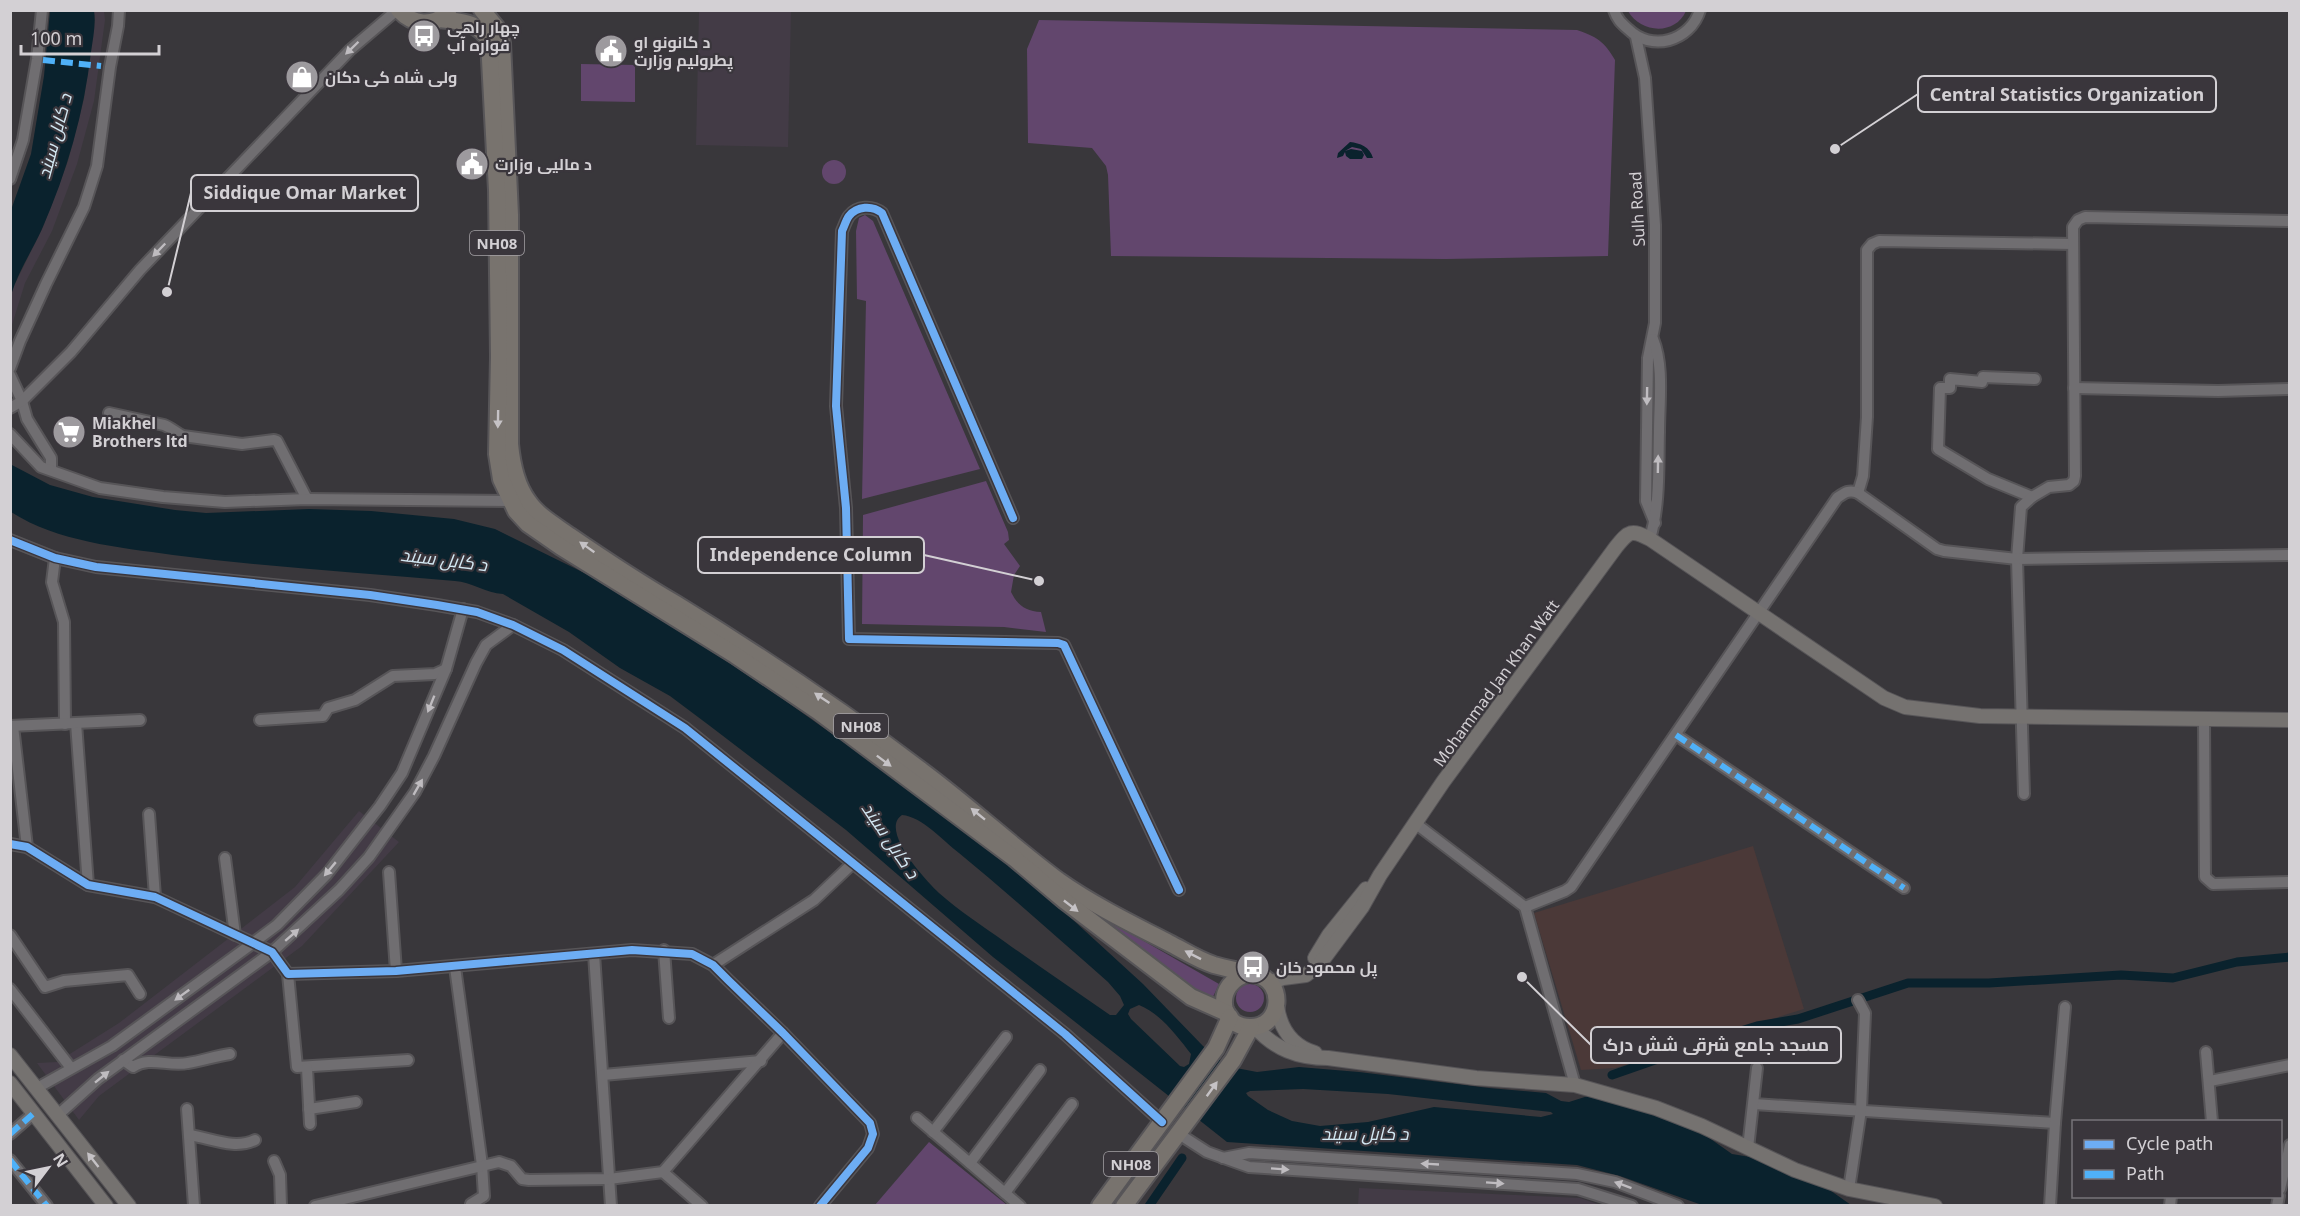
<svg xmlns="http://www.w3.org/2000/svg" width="2300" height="1216" font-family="'Noto Sans',Cairo,sans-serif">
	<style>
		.built { fill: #433b46 }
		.medical { fill: #4b3938 }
		.green { fill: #62466d }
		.water { fill: #0a222d; fill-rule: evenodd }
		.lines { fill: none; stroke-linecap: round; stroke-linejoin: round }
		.canal { stroke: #0a222d; stroke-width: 9 }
		.minor-casing { stroke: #575558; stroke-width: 14 }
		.major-casing { stroke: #575558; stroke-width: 16 }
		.highway-casing { stroke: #575558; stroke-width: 20 }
		.minor { stroke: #706e71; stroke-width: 10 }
		.major { stroke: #757270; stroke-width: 14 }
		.highway { stroke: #78736e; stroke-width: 16 }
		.quiet { stroke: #4fb1f8; stroke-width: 6; stroke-dasharray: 12 6; stroke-linecap: butt }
		.cycleway-casing { stroke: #3a363c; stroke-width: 11 }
		.cycleway { stroke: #6dadf4; stroke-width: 8 }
		.oneway { fill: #bfbcc0 }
		.oneway2 { fill: #c5c2c5 }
		.labels { text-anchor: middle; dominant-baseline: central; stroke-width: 4.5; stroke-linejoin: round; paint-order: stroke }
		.shield { fill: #3a363c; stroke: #a5a2a6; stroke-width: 1.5 }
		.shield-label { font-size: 15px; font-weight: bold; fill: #d3d0d4 }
		.poi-label { font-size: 16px; font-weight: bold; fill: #d3d0d4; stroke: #3a363c; text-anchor: start }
		.street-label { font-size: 16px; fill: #d3d0d4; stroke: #3a363c }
		.water-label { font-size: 18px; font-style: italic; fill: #d3e8f3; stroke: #3a363c }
		.leader { fill: none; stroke: #d3d0d4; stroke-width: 2 }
		.callout-dot { fill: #d3d0d4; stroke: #3a363c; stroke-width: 2 }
		.callout { fill: #3a363c; stroke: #d3d0d4; stroke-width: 2 }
		.callout-label { font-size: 18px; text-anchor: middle; font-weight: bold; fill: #d3d0d4 }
	</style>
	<rect width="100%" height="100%" fill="#39373b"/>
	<g class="built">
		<polygon points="94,11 104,11 105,20 94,101 77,164 52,231 25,283 11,328 11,295 13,288 43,227 68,161 84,99 95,20"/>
		<polygon points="699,11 791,11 788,147 696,145"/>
		<polygon points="359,811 399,842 302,946 99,1096 79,1120 37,1063 57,1062 119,1023 295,887"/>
		<polygon points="1359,1188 1580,1198 1600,1205 1358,1205"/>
	</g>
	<polygon class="medical" points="1753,846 1804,1009 1615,1068 1581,1070 1534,913"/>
	<g class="green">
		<path d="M1628,11h58c-11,25 -46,22 -58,0z"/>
		<path d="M1039,20l538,10c20,7 27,11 38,30l-7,196 -162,3 -335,-3 -3,-81 -2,-9 -14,-18 -64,-5 -1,-94z"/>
		<polygon points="581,64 635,65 635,102 581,101"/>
		<circle cx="834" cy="172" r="12"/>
		<polygon points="865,215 873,221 980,469 862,499 866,301 857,299 856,231 859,218"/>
		<path d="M986,481l22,51 1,8 -5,4 16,22 -6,9 -3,17c7,14 15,19 30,20l5,20 -42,-5 -142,-3 1,-109z"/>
		<polygon points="1095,913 1219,984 1212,999 1199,999"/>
		<circle cx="1250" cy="998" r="14"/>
		<polygon points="929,1142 1007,1205 875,1205"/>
	</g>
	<g class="water">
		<path d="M50,11h44c2,13 -1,27 -3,41 -7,61 -24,120 -49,177 -10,22 -24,43 -31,66v-85l20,-56 13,-78z"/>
		<path d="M1350,142c10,1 20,5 23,16h-6l-6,-9 -9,-2 -7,4 6,-2 11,2 2,4 -2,4h-12l-4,-3 -1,-4 -2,4 -6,2 1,-5z"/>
		<path d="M10,464l40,21 43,12 82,13 31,3 103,-4 62,2 83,8 41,10 126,62 159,106 86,61 117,85 42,33 118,108 60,62 18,15 15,7 21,4 42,-5 60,5 130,16 57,5 15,8 8,1 19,-6 49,13 58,19 37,26 24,4 68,28 27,19h-149l-82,-29 -43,-11 -350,-23 -234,-185 -147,-127 -136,-104 -40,-30 -50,-28 -51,-36 -66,-38c-17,-1 -32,-12 -48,-13 -94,-8 -188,-14 -282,-26 -55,-8 -115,-13 -162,-43zM902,815c21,2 41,26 57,38 51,42 100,86 149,129l12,14 4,9 -8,10h-6c-35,-24 -70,-48 -105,-73 -22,-16 -46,-31 -66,-49 -13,-12 -60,-63 -37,-78zM1139,1005c21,8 39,32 52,49l-2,10 -5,3 -4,-1 -49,-47 -3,-5 2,-5zM1303,1089l85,5 163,18 2,2 -12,3 -107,-10 -66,15 -48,4 -28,-5 -24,-11 -20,-14 -2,-3 4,-2z"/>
	</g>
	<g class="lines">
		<g class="canal">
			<polyline points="1612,1075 1721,1037 1757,1026 1798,1019 1908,983 1989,983 2121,975 2173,978 2237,962 2290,957"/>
			<polyline points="1149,1206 1182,1158"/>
		</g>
		<defs>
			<g id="minor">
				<path d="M1614,10c3,9 7,13 14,19 23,23 62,13 72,-19"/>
				<polyline points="1636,37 1645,78 1655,225 1655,323 1648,358 1646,501 1655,523"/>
				<polyline points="10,179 23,140 37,59 42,10"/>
				<polyline points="10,368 20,341 46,284 84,207 97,166 110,67 118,26 119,10"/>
				<polyline points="10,375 22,401 27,419 51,458 51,469"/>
				<polyline points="2074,388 2218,391 2290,389"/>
				<polyline points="10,408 22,401 71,352 140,270 350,50 397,10"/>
				<path d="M109,413l55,12c8,3 12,8 19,11l59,8 32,-4 3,1 30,58"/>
				<polyline points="10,434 41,467 100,488 163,497 225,502 307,499 510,501"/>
				<polyline points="1858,493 1863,476 1867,417 1867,250 1872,244 1879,241 2073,244"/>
				<polyline points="2032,497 1988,479 1938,449 1940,388 1950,388 1950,379 1982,382 1983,377 2035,379"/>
				<path d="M1013,518l-131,-305c-10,-8 -25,-7 -33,3 -3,4 -5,11 -7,15l-6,175 10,102 3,131 209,4 6,2 115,245"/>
				<path d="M1650,539c10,-35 8,-71 9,-107 0,-30 5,-66 -6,-93"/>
				<polyline points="10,540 55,558 96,567 370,595 437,605 477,612 513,625 563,650 685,728 1065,1034 1162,1122"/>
				<polyline points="55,558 52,582 64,622 65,724"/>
				<polyline points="2204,719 2205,877 2213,884 2290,882"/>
				<polyline points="260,720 323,716 328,708 355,700 393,676 435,674 446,669"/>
				<polyline points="76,723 88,885"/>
				<polyline points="10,726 140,720"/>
				<polyline points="13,726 27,847"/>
				<polyline points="1676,735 1904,888"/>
				<polyline points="2024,794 2017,559 2021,507 2032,497 2049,487 2069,485 2074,481 2075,476 2073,227 2078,220 2085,217 2290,221"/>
				<polyline points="149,814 155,897"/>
				<polyline points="1415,823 1525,907 1575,1085"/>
				<polyline points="10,844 27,847 88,885 155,897 253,943 272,952 288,974 396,971 632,950 692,954 713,965 728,980 783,1033 870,1123 873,1134 868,1148 820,1206"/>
				<polyline points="225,858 235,935"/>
				<polyline points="389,872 396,971"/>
				<path d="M1525,907l40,-16 6,-4 266,-389c7,-5 12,-9 21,-5l79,56 7,2 73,8 273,-4"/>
				<polyline points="10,935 45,987 64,981 128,975 140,994"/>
				<polyline points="664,950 669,1018"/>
				<polyline points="594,954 611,1206"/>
				<polyline points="713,965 814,900 852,864"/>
				<polyline points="455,967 482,1165 484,1196 471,1204"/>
				<polyline points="288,974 297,1067 408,1060"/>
				<polyline points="10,989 71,1068"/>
				<polyline points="2206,1052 2212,1122"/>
				<path d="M123,1060l10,7c17,-11 35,0 55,-4 14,-2 27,-7 42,-9"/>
				<polyline points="307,1068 310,1124"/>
				<polyline points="603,1075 761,1061"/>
				<polyline points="2210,1081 2290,1065"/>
				<polyline points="37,1088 112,1046 253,943 277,925 327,874 380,806 402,773 446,669 463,609"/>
				<polyline points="1754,1104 2055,1123"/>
				<polyline points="187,1109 194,1206"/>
				<polyline points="309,1109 356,1102"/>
				<polyline points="58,1115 98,1079 272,952 339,890 369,857 415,792 434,756 476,663 486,645 513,625"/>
				<polyline points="917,1118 1020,1206"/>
				<polyline points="933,1132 1006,1037"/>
				<polyline points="10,1134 34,1113"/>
				<polyline points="1179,1134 1207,1152 1249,1167 1578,1189 1632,1206"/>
				<path d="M189,1135c22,3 45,15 66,5"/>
				<polyline points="1748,1148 1757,1068"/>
				<polyline points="1223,1158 1249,1153 1577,1174 1615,1182 1678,1206"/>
				<polyline points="10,1160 47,1206"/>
				<polyline points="274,1161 280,1175 281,1206"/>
				<polyline points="970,1163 1040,1070"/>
				<polyline points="663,1172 702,1206"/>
				<polyline points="1849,1189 1861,1110 1865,1013 1858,1000"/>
				<polyline points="2280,1189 2290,1145"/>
				<polyline points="1005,1193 1072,1104"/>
				<polyline points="315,1206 499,1162 511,1166 522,1179 529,1180 609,1179 663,1172 783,1033"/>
				<polyline points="2050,1206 2055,1123 2065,1007"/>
				<polyline points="2170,1206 2171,1196"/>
				<polyline points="2277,1206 2279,1196"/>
			</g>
			<g id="major">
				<polyline points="1315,958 1329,935 1366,889"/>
				<path d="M1270,983l13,-5 23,-3 13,-10 43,-58 18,-32 63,-93 173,-235c13,-16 15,-18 34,-8l234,159 21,9 75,9 310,4"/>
				<path d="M1277,1006c3,22 15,40 38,47"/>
				<path d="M1255,1027c20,22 43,31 73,31l148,20 99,7 81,23 46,18 93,44 54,19 86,17"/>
				<polyline points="10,1055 129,1206"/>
				<polyline points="10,1083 106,1206"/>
			</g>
			<g id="highway">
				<path d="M399,10c14,15 33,17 49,3"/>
				<path d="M482,10l14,17 6,16 8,172v229c2,21 6,41 18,57 10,15 28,25 42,35 35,24 70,47 106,68 85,52 167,107 246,167 47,35 90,75 137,110 34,24 73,43 110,62 14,7 29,17 45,22 14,4 28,6 42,10 30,6 26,52 -5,52 -34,1 -37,-45 -3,-53"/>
				<path d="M440,19c21,3 38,2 49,22l8,149 2,167 -2,97 4,25 15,32 12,13 33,23 174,108 83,56 196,147 51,43 126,96 36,16"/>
				<polyline points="1100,1206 1216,1048 1230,1017"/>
				<polyline points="1124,1206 1233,1060 1251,1027"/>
			</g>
		</defs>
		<use href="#minor" class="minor-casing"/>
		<use href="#major" class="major-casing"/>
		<use href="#highway" class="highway-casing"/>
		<use href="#minor" class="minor"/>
		<use href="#major" class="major"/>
		<use href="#highway" class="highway"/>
		<g class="quiet">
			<polyline points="43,60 101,66"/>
			<polyline points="1676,735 1904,888"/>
			<polyline points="10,1134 34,1113"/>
			<polyline points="10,1160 47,1206"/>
		</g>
		<defs>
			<g id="cycleway">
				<path d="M1013,518l-131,-305c-10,-8 -25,-7 -33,3 -3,4 -5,11 -7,15l-6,175 10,102 3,131 209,4 6,2 115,245"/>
				<polyline points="10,540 55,558 96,567 370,595 437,605 477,612 513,625 563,650 685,728 1065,1034 1162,1122"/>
				<polyline points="10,844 27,847 88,885 155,897 253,943 272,952 288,974 396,971 632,950 692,954 713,965 728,980 783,1033 870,1123 873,1134 868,1148 820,1206"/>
			</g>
		</defs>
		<use href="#cycleway" class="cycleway-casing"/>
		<use href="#cycleway" class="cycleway"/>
	</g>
	<defs><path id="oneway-solid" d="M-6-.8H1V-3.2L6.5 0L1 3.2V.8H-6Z" transform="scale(1.5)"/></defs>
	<g class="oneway">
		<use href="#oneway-solid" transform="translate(352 48) rotate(136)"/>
		<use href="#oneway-solid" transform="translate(159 250) rotate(134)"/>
		<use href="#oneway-solid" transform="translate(1647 396) rotate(91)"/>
		<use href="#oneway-solid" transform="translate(1658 464) rotate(-89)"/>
		<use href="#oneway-solid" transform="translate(431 704) rotate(112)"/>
		<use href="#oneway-solid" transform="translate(418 787) rotate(-60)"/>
		<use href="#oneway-solid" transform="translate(330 869) rotate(130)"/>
		<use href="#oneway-solid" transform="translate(292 935) rotate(-41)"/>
		<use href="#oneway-solid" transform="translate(182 995) rotate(144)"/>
		<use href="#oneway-solid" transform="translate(102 1077) rotate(-39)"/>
		<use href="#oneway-solid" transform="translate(1430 1164) rotate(-177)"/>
		<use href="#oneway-solid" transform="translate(1280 1169) rotate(4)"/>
		<use href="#oneway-solid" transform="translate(1495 1183) rotate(4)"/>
		<use href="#oneway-solid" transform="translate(1623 1185) rotate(-160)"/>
	</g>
	<g class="oneway2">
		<use href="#oneway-solid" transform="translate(498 419) rotate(91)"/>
		<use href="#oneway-solid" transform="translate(587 547) rotate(-145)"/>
		<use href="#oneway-solid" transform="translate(822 698) rotate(-146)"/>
		<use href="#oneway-solid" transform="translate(884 761) rotate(37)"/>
		<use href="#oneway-solid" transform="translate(978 814) rotate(-141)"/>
		<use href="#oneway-solid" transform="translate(1071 906) rotate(38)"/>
		<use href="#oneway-solid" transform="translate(1193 955) rotate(-153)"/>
		<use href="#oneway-solid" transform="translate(1212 1089) rotate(-54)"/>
		<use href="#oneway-solid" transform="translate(93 1160) rotate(-128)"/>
	</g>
	<defs>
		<symbol id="bus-disc" viewBox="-11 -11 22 22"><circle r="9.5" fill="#9d9a9e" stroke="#3a363c"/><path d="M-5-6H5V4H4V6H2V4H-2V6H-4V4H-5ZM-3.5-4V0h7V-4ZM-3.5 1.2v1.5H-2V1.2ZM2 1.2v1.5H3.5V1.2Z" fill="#fff"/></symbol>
		<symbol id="civic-disc" viewBox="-11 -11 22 22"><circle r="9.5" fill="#9d9a9e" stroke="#3a363c"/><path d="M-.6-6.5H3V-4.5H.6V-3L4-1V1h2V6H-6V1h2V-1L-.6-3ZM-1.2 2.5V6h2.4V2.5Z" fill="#fff"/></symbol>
		<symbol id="shop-disc" viewBox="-11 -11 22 22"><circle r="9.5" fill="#9d9a9e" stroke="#3a363c"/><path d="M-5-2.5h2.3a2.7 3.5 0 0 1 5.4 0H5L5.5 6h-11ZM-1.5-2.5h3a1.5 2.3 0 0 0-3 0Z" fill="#fff"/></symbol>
		<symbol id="supermarket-disc" viewBox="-11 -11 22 22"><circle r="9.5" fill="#9d9a9e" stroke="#3a363c"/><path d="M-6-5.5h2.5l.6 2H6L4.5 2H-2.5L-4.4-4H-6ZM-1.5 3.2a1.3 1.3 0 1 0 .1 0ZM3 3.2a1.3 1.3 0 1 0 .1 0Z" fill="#fff"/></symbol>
	</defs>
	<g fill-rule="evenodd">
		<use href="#bus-disc" x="405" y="17" width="38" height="38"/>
		<use href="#civic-disc" x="592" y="32" width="38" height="38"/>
		<use href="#shop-disc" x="283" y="58" width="38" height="38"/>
		<use href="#civic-disc" x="453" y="145" width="38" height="38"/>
		<use href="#supermarket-disc" x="50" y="413" width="38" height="38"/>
		<use href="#bus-disc" x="1234" y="948" width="38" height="38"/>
	</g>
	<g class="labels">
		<g class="shield">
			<rect x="470" y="231" width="54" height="24" rx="4.5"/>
			<rect x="834" y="714" width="54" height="24" rx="4.5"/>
			<rect x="1104" y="1152" width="54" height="24" rx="4.5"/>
		</g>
		<g class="shield-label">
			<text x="497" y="243">NH08</text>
			<text x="861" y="726">NH08</text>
			<text x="1131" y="1164">NH08</text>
		</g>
		<g class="poi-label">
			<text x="447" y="27">چهار راهی<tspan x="447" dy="18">فواره آب</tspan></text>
			<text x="634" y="42">د کانونو او<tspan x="634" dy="18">پطرولیم وزارت</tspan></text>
			<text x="325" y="77">ولی شاہ کی دکان</text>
			<text x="495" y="164">د مالیی وزارت</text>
			<text x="92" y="423">Miakhel<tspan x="92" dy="18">Brothers ltd</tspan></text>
			<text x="1276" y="967">پل محمود خان</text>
		</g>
		<g class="street-label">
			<text transform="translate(1637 209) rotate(-93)">Sulh Road</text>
			<text transform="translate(1496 683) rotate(-54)">Mohammad Jan Khan Watt</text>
		</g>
		<g class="water-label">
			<text transform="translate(54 136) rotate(-75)">د کابل سيند</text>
			<text transform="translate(444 559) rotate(7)">د کابل سيند</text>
			<text transform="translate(891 840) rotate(56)">د کابل سيند</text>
			<text x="1365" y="1133">د کابل سيند</text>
		</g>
	</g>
	<path class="leader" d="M1835 149L1918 94M167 292L191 193M1039 581L924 555M1522 977L1591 1045"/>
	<g class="callout-dot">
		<circle cx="1835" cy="149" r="6"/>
		<circle cx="167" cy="292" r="6"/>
		<circle cx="1039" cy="581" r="6"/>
		<circle cx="1522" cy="977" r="6"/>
	</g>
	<g class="callout">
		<rect x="1918" y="76" width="298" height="36" rx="6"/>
		<rect x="191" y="175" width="227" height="36" rx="6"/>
		<rect x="698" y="537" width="226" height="36" rx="6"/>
		<rect x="1591" y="1027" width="250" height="36" rx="6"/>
	</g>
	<g class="callout-label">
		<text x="2067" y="101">Central Statistics Organization</text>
		<text x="305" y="199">Siddique Omar Market</text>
		<text x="811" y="561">Independence Column</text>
		<text x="1716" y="1051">مسجد جامع شرقی شش درک</text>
	</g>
	<rect width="2300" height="1216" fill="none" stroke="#d3d0d4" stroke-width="24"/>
	<rect x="2072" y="1120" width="210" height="78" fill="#3a363c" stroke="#777479" stroke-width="1.5"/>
	<rect x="2084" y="1140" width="30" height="9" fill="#6dadf4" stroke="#777479" stroke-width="1.5"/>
	<text x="2126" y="1150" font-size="18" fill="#d3d0d4">Cycle path</text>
	<rect x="2084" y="1170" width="30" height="9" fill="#4fb1f8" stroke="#777479" stroke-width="1.5"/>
	<text x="2126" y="1180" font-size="18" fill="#d3d0d4">Path</text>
	<g transform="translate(48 1168) rotate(58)" stroke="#3a363c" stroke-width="4.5" paint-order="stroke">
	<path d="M0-4.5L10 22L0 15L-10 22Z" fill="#d3d0d4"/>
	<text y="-9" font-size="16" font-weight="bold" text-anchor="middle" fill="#d3d0d4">N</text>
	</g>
	<path d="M21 45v9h138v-9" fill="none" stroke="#d3d0d4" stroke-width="3"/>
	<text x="30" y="45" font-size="18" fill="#d3d0d4" stroke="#3a363c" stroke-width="4.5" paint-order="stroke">100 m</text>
</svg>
